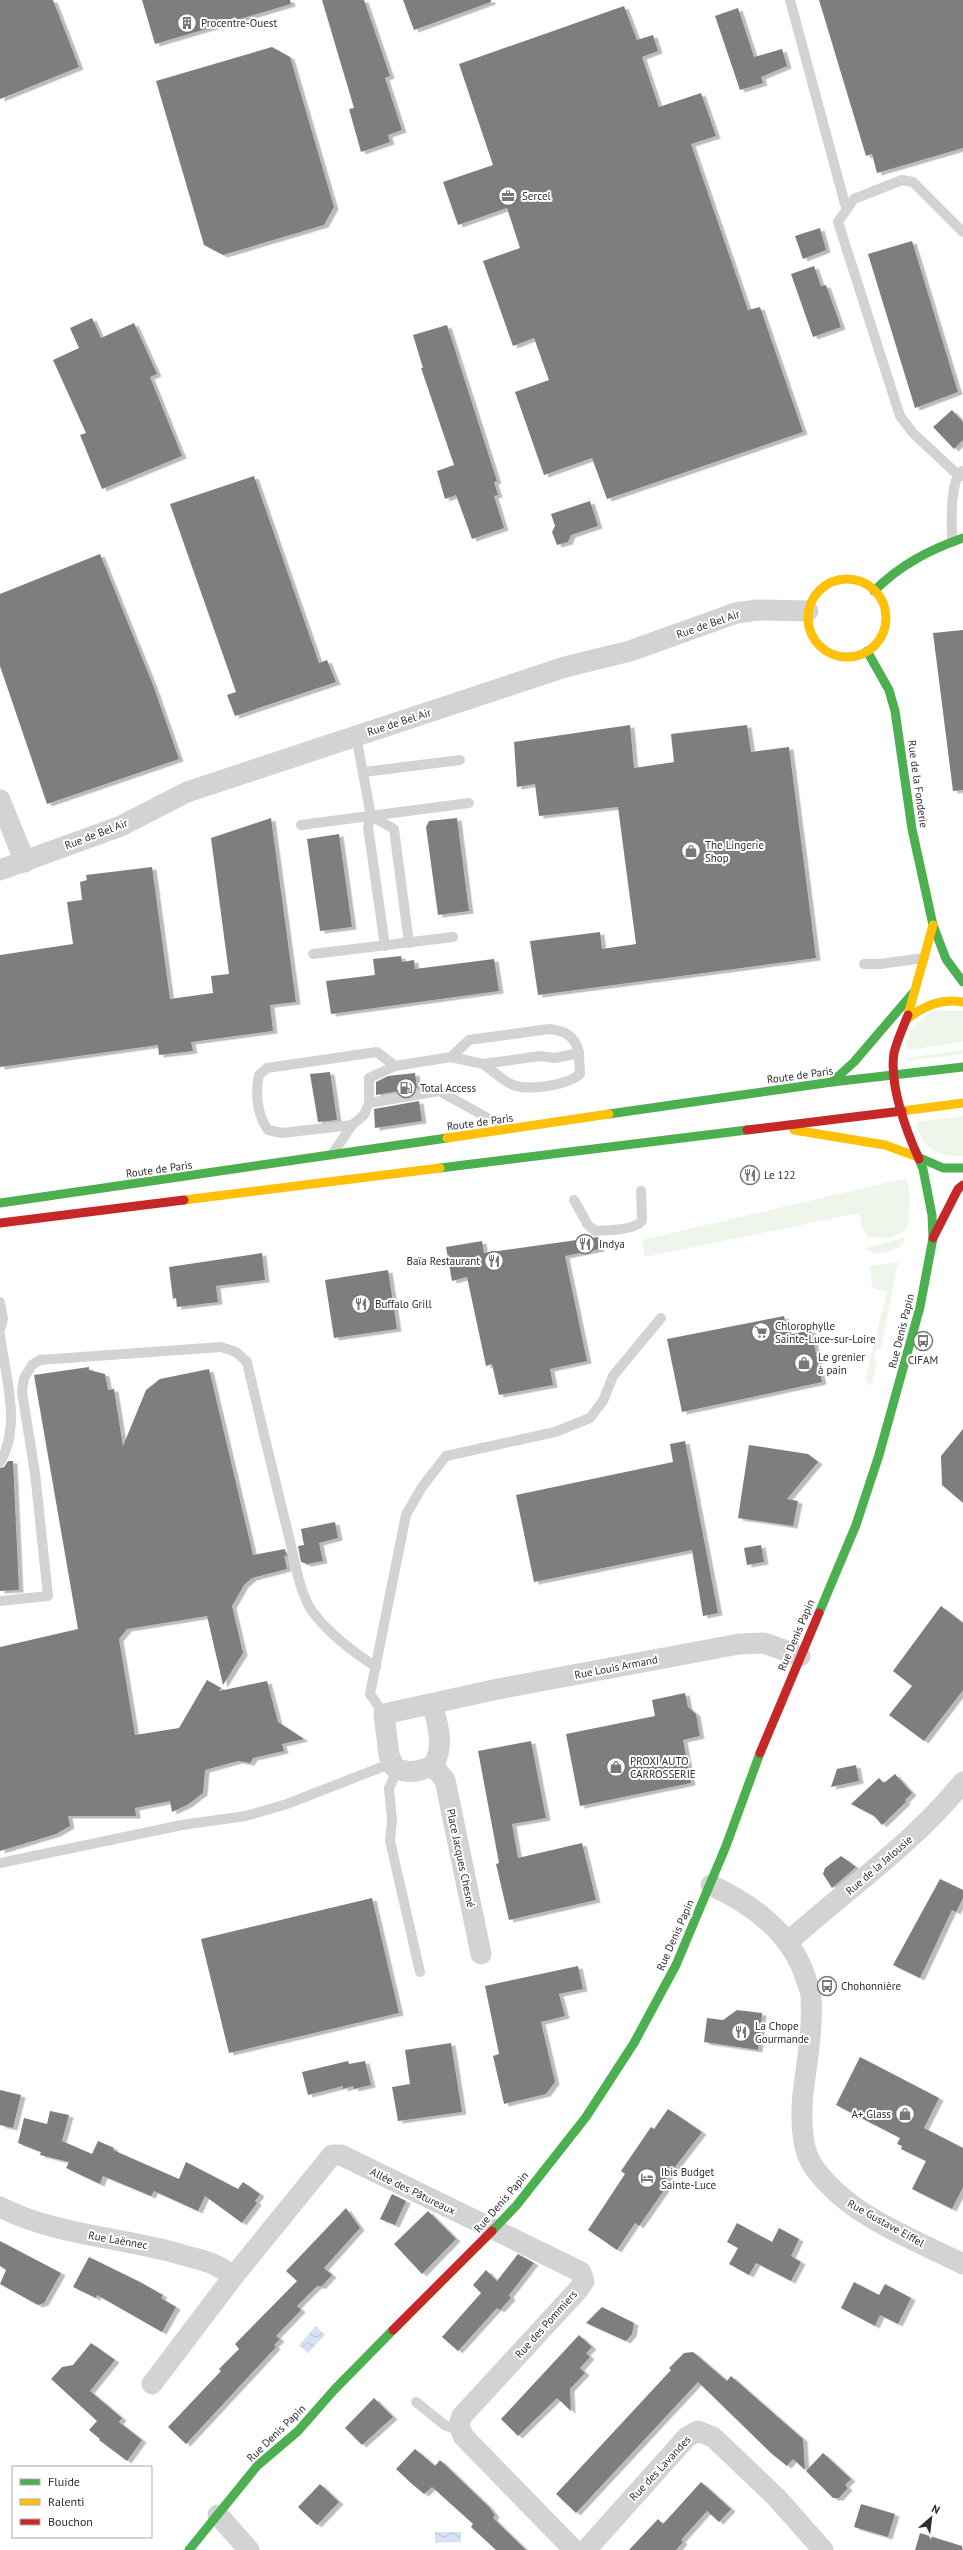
<svg xmlns="http://www.w3.org/2000/svg" width="963" height="2550" font-family="'PT Sans',sans-serif">
	<style>
		.green { fill: #eef5eb }
		.water { fill: url(#water-waves) }
		.building { fill: #7e7e7e; filter: url(#shadow) }
		.lines { fill: none; stroke-linecap: round; stroke-linejoin: round }
		.lane { stroke: #d3d3d3; stroke-width: 10 }
		.street { stroke: #d3d3d3; stroke-width: 21 }
		.fast { stroke: #4caf50; stroke-width: 9 }
		.slow { stroke: #ffc107; stroke-width: 9 }
		.jam { stroke: #c62828; stroke-width: 9 }
		.labels { text-anchor: middle; dominant-baseline: central; stroke-width: 4; stroke-linejoin: round; paint-order: stroke }
		.poi-label { font-size: 11px; fill: #2e2e2e; stroke: #fff; text-anchor: start }
		.street-label { font-size: 11px; fill: #2e2e2e; stroke: #fff }
	</style>
	<defs>
		<pattern id="water-waves" width="16" height="10" patternUnits="userSpaceOnUse"><rect width="16" height="10" fill="#d6e2f3"/><path d="M0 5q4-4 8 0t8 0" fill="none" stroke="#b8c2d1"/></pattern>
		<filter id="shadow"><feDropShadow dx="4.5" dy="2.5" stdDeviation="0" flood-color="#0004"/></filter>
	</defs>
	<rect width="100%" height="100%" fill="#fff"/>
	<g class="green">
		<polygon points="931,1011 963,1011 963,1042 906,1050 911,1030"/>
		<polygon points="963,1050 963,1054 907,1061 906,1058"/>
		<path d="M963,1116v40c-24,2 -44,-9 -46,-34z"/>
		<polygon points="907,1178 910,1200 908,1227 905,1231 890,1238 868,1237 862,1227 859,1213 645,1257 642,1240"/>
		<path d="M902,1238l3,1c-3,13 -31,20 -39,9z"/>
		<polygon points="898,1262 881,1349 876,1349 874,1360 877,1361 871,1386 866,1381 866,1376 887,1292 872,1288 870,1266"/>
	</g>
	<g class="water">
		<polygon points="316,2326 325,2335 308,2353 299,2345"/>
		<polygon points="435,2532 461,2532 461,2542 435,2543"/>
	</g>
	<g class="building">
		<polygon points="0,0 53,0 79,67 0,99"/>
		<polygon points="142,0 290,0 291,4 155,44"/>
		<polygon points="322,0 364,0 390,76 385,78 402,130 388,135 390,142 361,152 349,109 354,108"/>
		<polygon points="403,0 491,0 491,2 414,30"/>
		<polygon points="819,0 963,0 963,148 877,173 872,154 866,156"/>
		<polygon points="624,6 637,40 653,35 658,51 642,57 659,107 701,93 716,136 691,144 748,310 760,307 803,432 607,499 592,458 544,475 515,392 549,380 534,338 513,346 483,261 520,248 507,208 458,225 443,182 493,165 459,64"/>
		<polygon points="738,8 754,57 782,49 787,66 761,77 763,83 740,90 715,16"/>
		<polygon points="272,47 290,57 334,207 324,225 223,255 204,245 156,81"/>
		<polygon points="820,228 826,250 803,259 795,236"/>
		<polygon points="912,241 958,392 915,408 868,254"/>
		<polygon points="814,266 821,286 826,285 841,327 813,337 791,274"/>
		<polygon points="92,318 101,338 134,323 157,374 150,377 182,456 102,489 80,435 86,433 53,360 79,348 70,328"/>
		<polygon points="447,325 497,481 494,482 498,495 494,496 504,528 472,539 456,495 445,499 437,471 454,465 421,368 423,368 413,335"/>
		<polygon points="952,410 963,422 963,440 954,449 933,427"/>
		<polygon points="254,476 319,663 327,660 336,682 235,716 227,695 236,692 170,504"/>
		<polygon points="590,501 598,526 571,535 568,542 557,545 552,532 555,526 551,514"/>
		<polygon points="100,554 153,685 179,759 47,804 0,666 0,594"/>
		<polygon points="963,630 963,790 953,791 933,633"/>
		<polygon points="630,725 634,768 674,762 671,734 747,725 751,752 789,747 816,958 538,995 530,941 600,932 602,949 636,944 618,807 539,816 535,784 517,787 514,742"/>
		<polygon points="271,818 296,1002 270,1005 273,1031 191,1042 193,1051 159,1055 158,1045 0,1067 0,955 73,944 67,902 82,900 80,882 87,880 86,875 152,867 170,999 213,993 211,976 229,974 211,838"/>
		<polygon points="457,818 469,911 438,915 426,827 429,821"/>
		<polygon points="339,834 352,927 320,931 307,839"/>
		<polygon points="401,956 402,962 414,960 415,969 494,959 499,991 331,1014 326,981 375,975 373,959"/>
		<polygon points="330,1072 337,1120 318,1122 310,1074"/>
		<polygon points="415,1073 417,1088 376,1095 376,1082 388,1076"/>
		<polygon points="419,1101 422,1121 375,1128 374,1109"/>
		<polygon points="598,1237 600,1249 565,1256 587,1361 550,1369 553,1385 499,1395 492,1364 486,1366 467,1277 452,1281 446,1247 482,1241 484,1253"/>
		<polygon points="262,1253 265,1280 216,1286 218,1302 177,1307 176,1298 173,1299 169,1267"/>
		<polygon points="388,1270 397,1329 334,1338 325,1280"/>
		<polygon points="784,1316 788,1335 811,1330 822,1382 682,1412 667,1339"/>
		<polygon points="89,1367 89,1370 105,1374 108,1390 114,1389 123,1446 146,1390 160,1379 209,1369 253,1555 285,1549 287,1557 284,1555 287,1569 252,1578 244,1585 232,1606 243,1653 223,1685 207,1616 127,1629 119,1639 135,1735 179,1728 207,1680 221,1688 219,1691 267,1681 278,1722 304,1739 282,1744 284,1751 253,1758 250,1763 238,1761 205,1770 203,1793 187,1805 172,1812 170,1801 135,1808 136,1816 68,1816 70,1826 56,1834 0,1851 0,1647 78,1629 34,1375"/>
		<polygon points="963,1429 963,1503 942,1485 941,1456"/>
		<polygon points="685,1441 718,1613 703,1616 692,1550 534,1582 516,1495 673,1462 670,1444"/>
		<polygon points="749,1445 808,1454 818,1462 787,1499 798,1501 793,1526 738,1518"/>
		<polygon points="8,1461 13,1461 19,1590 0,1591 0,1468 4,1467"/>
		<polygon points="335,1522 338,1538 319,1543 323,1561 307,1564 301,1562 298,1546 304,1545 301,1529"/>
		<polygon points="761,1545 764,1562 747,1565 744,1548"/>
		<polygon points="941,1606 963,1623 963,1690 924,1741 889,1715 912,1686 893,1671"/>
		<polygon points="685,1693 688,1707 696,1714 700,1736 683,1740 691,1783 580,1806 566,1734 655,1716 652,1700"/>
		<polygon points="531,1741 546,1818 512,1824 518,1858 582,1843 596,1900 509,1920 496,1864 499,1863 478,1751"/>
		<polygon points="856,1765 859,1781 831,1787 837,1769"/>
		<polygon points="895,1774 912,1793 905,1800 906,1802 882,1825 874,1816 851,1804 879,1778 884,1783"/>
		<polygon points="841,1856 856,1867 832,1888 823,1874 825,1868"/>
		<polygon points="940,1879 963,1890 963,1898 956,1912 952,1910 920,1978 893,1965"/>
		<polygon points="372,1898 399,2013 229,2053 201,1939"/>
		<polygon points="578,1966 583,1989 559,1994 565,2016 541,2022 555,2082 546,2094 504,2104 493,2056 499,2054 485,1986"/>
		<polygon points="737,2010 762,2013 758,2050 704,2042 707,2018 723,2020"/>
		<polygon points="451,2043 462,2112 398,2121 392,2087 410,2084 405,2050"/>
		<polygon points="860,2057 939,2098 924,2128 963,2148 963,2187 952,2209 912,2189 926,2161 901,2149 902,2146 897,2144 900,2138 836,2105"/>
		<polygon points="348,2061 349,2064 365,2061 371,2085 354,2089 353,2086 343,2089 343,2086 308,2095 302,2072"/>
		<polygon points="0,2090 21,2095 13,2128 0,2125"/>
		<polygon points="668,2109 702,2132 665,2180 669,2183 639,2226 635,2223 617,2250 588,2230 625,2174 621,2171 651,2127 654,2129"/>
		<polygon points="50,2111 69,2115 62,2141 92,2154 98,2141 114,2148 113,2150 179,2179 186,2162 238,2189 243,2182 260,2194 255,2201 257,2203 242,2223 205,2196 198,2211 154,2191 151,2196 103,2176 100,2184 66,2168 69,2162 40,2155 41,2152 18,2143 24,2118 47,2124"/>
		<polygon points="392,2194 406,2201 395,2225 380,2219"/>
		<polygon points="346,2208 360,2228 324,2268 332,2275 322,2286 317,2286 297,2306 301,2310 276,2336 280,2339 274,2345 276,2347 186,2444 168,2427 221,2371 219,2369 239,2349 235,2344 297,2281 286,2271"/>
		<polygon points="428,2211 456,2239 422,2274 394,2244"/>
		<polygon points="737,2223 772,2242 779,2228 799,2239 791,2256 801,2262 791,2281 756,2263 749,2275 729,2264 738,2248 727,2242"/>
		<polygon points="0,2241 61,2273 44,2303 38,2305 0,2284 6,2270 0,2266"/>
		<polygon points="518,2254 534,2263 509,2295 511,2298 500,2310 497,2308 458,2351 442,2337 481,2293 473,2285 486,2270 497,2281"/>
		<polygon points="89,2257 140,2282 163,2295 161,2298 176,2307 162,2332 97,2295 96,2298 73,2287"/>
		<polygon points="854,2282 879,2295 885,2284 911,2298 898,2324 880,2315 875,2326 841,2308"/>
		<polygon points="602,2307 634,2323 632,2334 626,2341 586,2323"/>
		<polygon points="579,2335 592,2347 586,2353 590,2357 580,2368 585,2373 570,2389 571,2411 557,2398 518,2436 501,2419"/>
		<polygon points="91,2343 115,2360 90,2391 122,2418 119,2422 142,2440 127,2461 99,2440 100,2439 89,2430 97,2421 51,2379 62,2367 73,2365"/>
		<polygon points="693,2352 727,2381 731,2376 803,2439 805,2470 793,2459 787,2466 772,2454 698,2382 576,2513 556,2494 671,2370 669,2368 684,2353"/>
		<polygon points="374,2398 393,2417 362,2445 345,2428"/>
		<polygon points="415,2449 435,2466 440,2460 489,2507 495,2515 493,2518 526,2550 496,2550 471,2527 473,2524 432,2487 424,2494 412,2484 396,2469"/>
		<polygon points="823,2453 851,2479 845,2485 848,2488 839,2498 833,2498 806,2471"/>
		<polygon points="701,2482 731,2509 719,2522 707,2511 681,2540 683,2542 676,2550 629,2550 658,2519 663,2524"/>
		<polygon points="320,2484 339,2502 317,2525 298,2507"/>
		<polygon points="861,2504 895,2514 888,2537 854,2527"/>
		<polygon points="920,2533 962,2546 962,2550 915,2550"/>
	</g>
	<g class="lines">
		<g class="lane">
			<polyline points="790,0 846,208"/>
			<polyline points="963,232 913,182 902,180 854,199 838,222 900,416 913,433 958,475 963,476"/>
			<path d="M952,542c0,-18 -3,-59 10,-71"/>
			<polyline points="356,736 371,816 394,829 409,943"/>
			<polyline points="364,772 460,760"/>
			<polyline points="371,816 368,827 385,946"/>
			<polyline points="301,825 469,803"/>
			<polyline points="313,954 453,937"/>
			<polyline points="864,964 880,964 924,958"/>
			<path d="M483,1064c9,6 18,15 28,20 15,8 57,1 69,-10l-1,-21"/>
			<path d="M369,1103v-25l26,-12 56,-9 32,7 57,-8 15,2 24,-5c-4,-17 -13,-22 -30,-24l-80,11 -18,17"/>
			<path d="M352,1125l-70,8 -14,-3c-11,-15 -13,-37 -9,-55l8,-7 110,-16 18,14"/>
			<polyline points="333,1153 352,1125 364,1115 369,1103 439,1091 504,1127"/>
			<path d="M574,1200l14,25 7,6c14,-1 37,0 47,-10l-1,-30"/>
			<polyline points="0,1302 3,1319 0,1330"/>
			<path d="M0,1335c5,40 22,91 0,127"/>
			<path d="M0,1601l48,-5 -13,-123 -13,-81 2,-14 8,-13 8,-5 181,-13 15,5 11,10c13,57 27,114 41,171 6,22 11,60 24,78 17,23 40,40 64,56"/>
			<polyline points="384,1714 370,1694 406,1515 422,1487 446,1456 555,1432 590,1418 603,1401 613,1376 661,1318"/>
			<polyline points="398,1769 389,1788 392,1820 390,1841 420,1972"/>
			<polyline points="0,1863 182,1825 246,1816 287,1804 392,1763"/>
			<polyline points="416,2402 446,2426 461,2430"/>
		</g>
		<g class="street">
			<polyline points="0,800 25,862"/>
			<polyline points="0,870 121,826 187,792 565,667 630,651 736,613 757,610 808,611"/>
			<path d="M432,1704c6,21 13,42 1,62 -14,5 -25,9 -39,1l-5,-12 -5,-41 114,-25 241,-45 25,-1 36,13"/>
			<polyline points="433,1766 445,1780 481,1954"/>
			<path d="M711,1885c42,20 81,48 95,94 2,6 5,12 5,17 2,32 -4,66 -8,97 -2,22 -3,53 10,73 35,50 98,72 150,98"/>
			<path d="M789,1941c58,-52 124,-97 174,-159"/>
			<path d="M0,2207c57,29 123,30 183,48 20,6 34,7 50,22"/>
			<polyline points="152,2384 233,2277 332,2155 341,2155 581,2272 584,2281 578,2290 462,2416 459,2425 463,2436 574,2550"/>
			<polyline points="218,2515 249,2550"/>
			<polyline points="586,2550 687,2437 698,2431 713,2437 777,2498 823,2550"/>
		</g>
		<g class="fast">
			<path d="M874,591c26,-26 55,-41 89,-53"/>
			<polyline points="867,651 889,690 895,711 912,829 933,925 946,959 963,982"/>
			<polyline points="832,1082 854,1062 913,993"/>
			<polyline points="609,1114 832,1082 963,1067"/>
			<polyline points="918,1157 943,1168 963,1168"/>
			<polyline points="440,1168 747,1130"/>
			<polyline points="0,1203 447,1138"/>
			<polyline points="819,1613 856,1525 879,1455 920,1307 933,1238 932,1215 923,1169 919,1159"/>
			<polyline points="492,2231 516,2206 586,2117 634,2043 676,1965 726,1846 760,1753"/>
			<polyline points="189,2550 257,2466 298,2431 334,2390 393,2330"/>
		</g>
		<g class="slow">
			<circle cx="847" cy="618" r="39"/>
			<polyline points="908,1015 933,925"/>
			<path d="M907,1019c17,-13 34,-21 56,-17"/>
			<polyline points="902,1111 963,1103"/>
			<polyline points="794,1130 885,1145 918,1157"/>
			<polyline points="447,1138 609,1114"/>
			<polyline points="184,1200 440,1168"/>
		</g>
		<g class="jam">
			<path d="M908,1015c-5,13 -11,25 -14,38 -5,31 12,78 25,106"/>
			<polyline points="747,1130 902,1111"/>
			<polyline points="0,1223 184,1200"/>
			<polyline points="933,1238 958,1189 963,1185"/>
			<polyline points="760,1753 819,1613"/>
			<polyline points="393,2330 492,2231"/>
		</g>
	</g>
	<defs>
		<symbol id="building-ring" viewBox="-11 -11 22 22"><circle r="9.5" fill="#fff" stroke="#777" stroke-width="1.5"/><path d="M-4-6H4V6H1V3H-1V6H-4ZM-2.5-4.3h1.7v1.8h-1.7ZM.8-4.3h1.7v1.8H.8ZM-2.5-1h1.7V.8h-1.7ZM.8-1h1.7V.8H.8Z" fill="#777"/></symbol>
		<symbol id="office-ring" viewBox="-11 -11 22 22"><circle r="9.5" fill="#fff" stroke="#777" stroke-width="1.5"/><path d="M-6-3h4V-5.5h4V-3h4V5H-6ZM-1-4.5V-3h2v-1.5ZM-6 0V1H6V0Z" fill="#777"/></symbol>
		<symbol id="shop-ring" viewBox="-11 -11 22 22"><circle r="9.5" fill="#fff" stroke="#777" stroke-width="1.5"/><path d="M-5-2.5h2.3a2.7 3.5 0 0 1 5.4 0H5L5.5 6h-11ZM-1.5-2.5h3a1.5 2.3 0 0 0-3 0Z" fill="#777"/></symbol>
		<symbol id="fuel-ring" viewBox="-11 -11 22 22"><circle r="9.5" fill="#fff" stroke="#777" stroke-width="1.5"/><path d="M-5.5-6h7V0h2V4h1.3V-2.5L3-4.5l.8-.8L6-3V5H2.5V1h-1V6h-7ZM-4.2-4.7v3.2H.2V-4.7Z" fill="#777"/></symbol>
		<symbol id="restaurant-ring" viewBox="-11 -11 22 22"><circle r="9.5" fill="#fff" stroke="#777" stroke-width="1.5"/><path d="M-5-6h1v4h1v-4h1v4h1v-4h1v5L-1.5 .5V6h-2V.5L-5-1ZM5-6V6H3V1.5H1.5Q1.5-4 5-6Z" fill="#777"/></symbol>
		<symbol id="supermarket-ring" viewBox="-11 -11 22 22"><circle r="9.5" fill="#fff" stroke="#777" stroke-width="1.5"/><path d="M-6-5.5h2.5l.6 2H6L4.5 2H-2.5L-4.4-4H-6ZM-1.5 3.2a1.3 1.3 0 1 0 .1 0ZM3 3.2a1.3 1.3 0 1 0 .1 0Z" fill="#777"/></symbol>
		<symbol id="bus-ring" viewBox="-11 -11 22 22"><circle r="9.5" fill="#fff" stroke="#777" stroke-width="1.5"/><path d="M-5-6H5V4H4V6H2V4H-2V6H-4V4H-5ZM-3.5-4V0h7V-4ZM-3.5 1.2v1.5H-2V1.2ZM2 1.2v1.5H3.5V1.2Z" fill="#777"/></symbol>
		<symbol id="hotel-ring" viewBox="-11 -11 22 22"><circle r="9.5" fill="#fff" stroke="#777" stroke-width="1.5"/><path d="M-6-4.5h1.5V1H6V5H4.5V3h-9V5H-6ZM-4 0a1.8 1.8 0 1 1 3.6 0ZM.5 0V-2.5h3Q6-2.5 6 0Z" fill="#777"/></symbol>
	</defs>
	<g fill-rule="evenodd">
		<use href="#building-ring" x="176" y="12" width="22" height="22"/>
		<use href="#office-ring" x="497" y="185" width="22" height="22"/>
		<use href="#shop-ring" x="680" y="840" width="22" height="22"/>
		<use href="#fuel-ring" x="395" y="1077" width="22" height="22"/>
		<use href="#restaurant-ring" x="739" y="1164" width="22" height="22"/>
		<use href="#restaurant-ring" x="574" y="1233" width="22" height="22"/>
		<use href="#restaurant-ring" x="483" y="1250" width="22" height="22"/>
		<use href="#restaurant-ring" x="350" y="1293" width="22" height="22"/>
		<use href="#supermarket-ring" x="750" y="1321" width="22" height="22"/>
		<use href="#bus-ring" x="912" y="1330" width="22" height="22"/>
		<use href="#shop-ring" x="793" y="1352" width="22" height="22"/>
		<use href="#shop-ring" x="605" y="1756" width="22" height="22"/>
		<use href="#bus-ring" x="816" y="1975" width="22" height="22"/>
		<use href="#restaurant-ring" x="730" y="2021" width="22" height="22"/>
		<use href="#shop-ring" x="894" y="2103" width="22" height="22"/>
		<use href="#hotel-ring" x="636" y="2167" width="22" height="22"/>
	</g>
	<g class="labels">
		<g class="poi-label">
			<text x="201" y="23">Procentre-Ouest</text>
			<text x="522" y="196">Sercel</text>
			<text x="705" y="845">The Lingerie<tspan x="705" dy="13">Shop</tspan></text>
			<text x="420" y="1088">Total Access</text>
			<text x="764" y="1175">Le 122</text>
			<text x="599" y="1244">Indya</text>
			<text x="480" y="1261" text-anchor="end">Baïa Restaurant</text>
			<text x="375" y="1304">Buffalo Grill</text>
			<text x="775" y="1326">Chlorophylle<tspan x="775" dy="13">Sainte-Luce-sur-Loire</tspan></text>
			<text x="818" y="1357">Le grenier<tspan x="818" dy="13">à pain</tspan></text>
			<text x="923" y="1360" text-anchor="middle">CIFAM</text>
			<text x="630" y="1761">PROXI AUTO<tspan x="630" dy="13">CARROSSERIE</tspan></text>
			<text x="841" y="1986">Chohonnière</text>
			<text x="755" y="2026">La Chope<tspan x="755" dy="13">Gourmande</tspan></text>
			<text x="891" y="2114" text-anchor="end">A+ Glass</text>
			<text x="661" y="2172">Ibis Budget<tspan x="661" dy="13">Sainte-Luce</tspan></text>
		</g>
		<g class="street-label">
			<text transform="translate(708 624) rotate(-19)">Rue de Bel Air</text>
			<text transform="translate(399 722) rotate(-18)">Rue de Bel Air</text>
			<text transform="translate(918 784) rotate(82)">Rue de la Fonderie</text>
			<text transform="translate(96 834) rotate(-21)">Rue de Bel Air</text>
			<text transform="translate(800 1075) rotate(-8)">Route de Paris</text>
			<text transform="translate(480 1122) rotate(-8)">Route de Paris</text>
			<text transform="translate(159 1169) rotate(-8)">Route de Paris</text>
			<text transform="translate(901 1331) rotate(-76)">Rue Denis Papin</text>
			<text transform="translate(796 1635) rotate(-67)">Rue Denis Papin</text>
			<text transform="translate(616 1667) rotate(-11)">Rue Louis Armand</text>
			<text transform="translate(461 1858) rotate(78)">Place Jacques Chesné</text>
			<text transform="translate(879 1865) rotate(-41)">Rue de la Jalousie</text>
			<text transform="translate(675 1935) rotate(-66)">Rue Denis Papin</text>
			<text transform="translate(413 2191) rotate(26)">Allée des Pâtureaux</text>
			<text transform="translate(501 2202) rotate(-49)">Rue Denis Papin</text>
			<text transform="translate(886 2223) rotate(29)">Rue Gustave Eiffel</text>
			<text transform="translate(118 2240) rotate(10)">Rue Laënnec</text>
			<text transform="translate(546 2324) rotate(-48)">Rue des Pommiers</text>
			<text transform="translate(276 2433) rotate(-44)">Rue Denis Papin</text>
			<text transform="translate(660 2468) rotate(-47)">Rue des Lavandes</text>
		</g>
	</g>
	<rect x="12" y="2466" width="140" height="72" fill="#ffffff" stroke="#ababab"/>
	<rect x="20" y="2479" width="20" height="6" fill="#4caf50" stroke="#ababab"/>
	<text x="48" y="2486" font-size="12" fill="#2e2e2e">Fluide</text>
	<rect x="20" y="2499" width="20" height="6" fill="#ffc107" stroke="#ababab"/>
	<text x="48" y="2506" font-size="12" fill="#2e2e2e">Ralenti</text>
	<rect x="20" y="2519" width="20" height="6" fill="#c62828" stroke="#ababab"/>
	<text x="48" y="2526" font-size="12" fill="#2e2e2e">Bouchon</text>
	<g transform="translate(931 2518) rotate(28)" stroke="#ffffff" stroke-width="3" paint-order="stroke">
	<path d="M0-3L7 15L0 10L-7 15Z" fill="#2e2e2e"/>
	<text y="-6" font-size="11" font-weight="bold" text-anchor="middle" fill="#2e2e2e">N</text>
	</g>
</svg>
